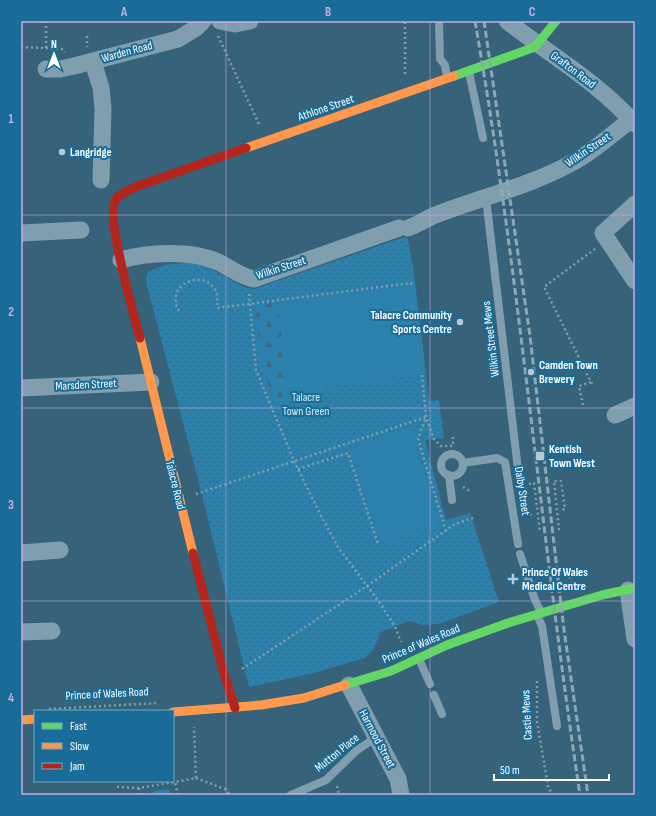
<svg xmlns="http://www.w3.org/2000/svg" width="656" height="816" font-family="'Sofia Sans Condensed',sans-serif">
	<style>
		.green { fill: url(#green-dots) }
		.forest { fill: url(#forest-firs) }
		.pitch { fill: #2b81ac }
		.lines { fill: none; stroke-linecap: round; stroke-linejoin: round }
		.path { stroke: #809ead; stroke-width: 2.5; stroke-dasharray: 2 3; stroke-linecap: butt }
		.lane { stroke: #809ead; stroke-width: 8 }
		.street { stroke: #809ead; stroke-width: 17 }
		.fast { stroke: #63d668; stroke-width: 9 }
		.slow { stroke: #ff974d; stroke-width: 9 }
		.jam { stroke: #b3261e; stroke-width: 9 }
		.rail { stroke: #8ca7b5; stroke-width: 3; stroke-dasharray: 7 3; stroke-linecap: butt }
		.grid { fill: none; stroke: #caabe5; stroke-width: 1; stroke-opacity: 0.55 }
		.poi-dot { fill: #b9c8d0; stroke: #196c97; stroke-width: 1.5 }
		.labels { text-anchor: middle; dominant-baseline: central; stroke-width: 4; stroke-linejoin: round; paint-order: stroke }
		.street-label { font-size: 12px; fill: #fff; stroke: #196c97 }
		.poi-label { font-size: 12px; font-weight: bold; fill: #fff; stroke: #196c97; text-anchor: start }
		.park-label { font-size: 12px; fill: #d4effc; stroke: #196c97 }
		.neatline { fill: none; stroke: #caabe5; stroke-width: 1.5 }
		.grid-label { font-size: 13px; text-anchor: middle; font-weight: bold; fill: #caabe5 }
	</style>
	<defs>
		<pattern id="green-dots" width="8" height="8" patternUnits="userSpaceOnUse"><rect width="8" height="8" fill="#2b81ac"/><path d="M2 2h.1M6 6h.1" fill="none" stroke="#3a6981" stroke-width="1.8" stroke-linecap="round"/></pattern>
		<pattern id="forest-firs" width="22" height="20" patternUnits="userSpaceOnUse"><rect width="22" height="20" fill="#2b81ac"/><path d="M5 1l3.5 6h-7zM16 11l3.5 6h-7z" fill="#3a6981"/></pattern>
	</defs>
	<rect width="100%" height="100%" fill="#36637a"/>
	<g class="green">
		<polygon points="407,236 413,266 429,401 439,400 444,438 425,440 446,520 470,513 499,602 439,624 423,625 409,621 381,632 373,650 365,658 310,674 249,687 200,487 147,286 146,278 148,272 164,265 185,263 204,265 244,287 254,289"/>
		<polygon points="169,789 170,795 152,795 154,791"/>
	</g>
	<polygon class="forest" points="277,302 289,392 288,404 278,413 262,368 255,306"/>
	<g class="pitch">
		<polygon points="415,285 426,374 289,392 277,302"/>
		<polygon points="409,428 440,523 381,543 349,448"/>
	</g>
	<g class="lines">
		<g class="path">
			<polyline points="87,36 87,47"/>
			<polyline points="218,36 259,124"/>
			<polyline points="21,47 46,48 46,21"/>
			<polyline points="46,48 63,49 65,52"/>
			<polyline points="405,74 405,21"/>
			<polyline points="249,294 256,370 294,461 318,510 338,547 382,606 395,627 401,642"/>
			<path d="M179,311c-19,-33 45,-48 38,-3l194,-25v2"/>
			<polyline points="422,375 426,417 418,439 446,531"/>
			<polyline points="592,384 544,287 595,249"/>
			<polyline points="583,405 579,386 591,382"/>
			<polyline points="298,469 348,453 378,544"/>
			<polyline points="529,484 534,483 540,532"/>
			<polyline points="463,487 470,491"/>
			<polyline points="525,487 528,515 532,514"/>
			<polyline points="196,494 426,417 434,439 441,446 453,446 453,437"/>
			<polyline points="559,530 554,481 561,481 565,509 560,510"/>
			<polyline points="568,572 572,585"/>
			<polyline points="242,669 367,586 455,524 473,518"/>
			<polyline points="537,681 537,721 548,786 552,795"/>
			<polyline points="49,709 158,703"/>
			<polyline points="196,778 225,789 230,795"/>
			<polyline points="337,786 339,795"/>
			<polyline points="117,787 139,788"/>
			<polyline points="139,795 139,788 175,782"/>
			<polyline points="178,795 175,782 196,778 194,727"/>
		</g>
		<g class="lane">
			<polyline points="439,21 440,59 445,65 447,77"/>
			<polyline points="469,72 483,138"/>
			<polyline points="486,198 519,478"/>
			<circle cx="452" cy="465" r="11"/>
			<polyline points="463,463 497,458 505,462 518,544"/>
			<polyline points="449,475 452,500"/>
			<polyline points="520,554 535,600 541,612"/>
			<polyline points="537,615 542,626 557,726"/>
			<polyline points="419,659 430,684"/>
			<polyline points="434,695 442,714"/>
			<polyline points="291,795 326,780 356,751 375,738"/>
		</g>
		<g class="street">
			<polyline points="220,21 235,24 250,21"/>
			<path d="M507,21c43,34 91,61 128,103"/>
			<polyline points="93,62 101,88 103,108 101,180"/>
			<polyline points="46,69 60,69 74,66 178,39 196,28 203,21"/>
			<polyline points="635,204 603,233 635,281"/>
			<path d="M408,228c9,-3 16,-8 25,-12 48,-19 99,-30 144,-56 19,-11 36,-27 54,-40"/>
			<polyline points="21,233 81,230"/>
			<path d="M121,260c27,-8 71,-10 97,2 13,6 21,14 36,17l145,-51"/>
			<polyline points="21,388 151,382"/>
			<polyline points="615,415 635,406"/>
			<polyline points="21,553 60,550"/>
			<polyline points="628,590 635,639"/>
			<polyline points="21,632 52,631"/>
			<polyline points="349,685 398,779 401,795"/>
		</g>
		<g class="fast">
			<polyline points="454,76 535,47 556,21"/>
			<polyline points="345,685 391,671 447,645 508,623 602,595 635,588"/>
		</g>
		<g class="slow">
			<polyline points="246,148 454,76"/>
			<polyline points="140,338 193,553"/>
			<polyline points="173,712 261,705 304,698 345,685"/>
			<polyline points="21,720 35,719"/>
		</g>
		<g class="jam">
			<path d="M140,338c-6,-23 -34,-120 -25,-137 4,-8 15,-11 23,-15l108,-38"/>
			<polyline points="193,553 224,674 235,708"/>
		</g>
		<g class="rail">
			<path d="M475,21c45,257 66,517 105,774"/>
			<polyline points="484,21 530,336 564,630 588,795"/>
		</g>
	</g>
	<path class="grid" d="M226,21v774M430,21v774M21,215h614M21,408h614M21,601h614"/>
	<g class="poi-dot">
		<circle cx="62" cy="152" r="4"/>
		<circle cx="460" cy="322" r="4"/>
		<circle cx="531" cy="372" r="4"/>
		<rect x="535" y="451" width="10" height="10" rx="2"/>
		<path d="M511 573h4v4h4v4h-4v4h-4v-4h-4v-4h4z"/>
	</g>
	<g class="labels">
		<g class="street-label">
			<text transform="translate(127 52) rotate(-15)">Warden Road</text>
			<text transform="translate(573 70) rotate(37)">Grafton Road</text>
			<text transform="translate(326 108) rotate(-19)">Athlone Street</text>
			<text transform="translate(588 150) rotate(-34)">Wilkin Street</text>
			<text transform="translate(281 268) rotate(-18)">Wilkin Street</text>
			<text transform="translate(491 339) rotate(-97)">Wilkin Street Mews</text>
			<text transform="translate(86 385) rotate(-3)">Marsden Street</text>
			<text transform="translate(175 485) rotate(76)">Talacre Road</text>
			<text transform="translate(522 491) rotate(81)">Dalby Street</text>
			<text transform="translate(421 644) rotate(-23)">Prince of Wales Road</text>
			<text transform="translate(107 694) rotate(-3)">Prince of Wales Road</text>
			<text transform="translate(527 715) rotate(-93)">Castle Mews</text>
			<text transform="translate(377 739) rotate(62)">Harmood Street</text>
			<text transform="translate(337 753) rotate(-39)">Mutton Place</text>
		</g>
		<g class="poi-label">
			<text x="70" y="152">Langridge</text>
			<text x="452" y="315" text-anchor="end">Talacre Community<tspan x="452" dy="14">Sports Centre</tspan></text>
			<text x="539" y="365">Camden Town<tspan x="539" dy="14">Brewery</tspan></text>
			<text x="549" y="449">Kentish<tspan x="549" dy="14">Town West</tspan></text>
			<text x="522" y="572">Prince Of Wales<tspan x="522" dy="14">Medical Centre</tspan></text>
		</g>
		<g class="park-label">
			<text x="306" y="397">Talacre<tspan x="306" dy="14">Town Green</tspan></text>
		</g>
	</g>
	<rect width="656" height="816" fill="none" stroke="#196c97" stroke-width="44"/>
	<rect x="34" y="710" width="140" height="72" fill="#196c97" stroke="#75a7c1"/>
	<rect x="42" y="723" width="20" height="6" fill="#63d668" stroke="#75a7c1"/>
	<text x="70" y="730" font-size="12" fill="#ffffff">Fast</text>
	<rect x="42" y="743" width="20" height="6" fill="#ff974d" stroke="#75a7c1"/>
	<text x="70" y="750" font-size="12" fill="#ffffff">Slow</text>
	<rect x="42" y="763" width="20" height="6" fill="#b3261e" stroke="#75a7c1"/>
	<text x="70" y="770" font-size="12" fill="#ffffff">Jam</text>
	<g transform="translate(54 54)" stroke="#196c97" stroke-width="3" paint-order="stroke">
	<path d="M0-3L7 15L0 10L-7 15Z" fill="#ffffff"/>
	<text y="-6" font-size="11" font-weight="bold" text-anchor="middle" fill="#ffffff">N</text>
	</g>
	<path d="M494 774v6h115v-6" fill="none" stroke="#ffffff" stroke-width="2"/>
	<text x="500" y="774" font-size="12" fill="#ffffff" stroke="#196c97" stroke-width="3" paint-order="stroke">50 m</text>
	<rect x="22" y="22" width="612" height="772" class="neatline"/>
	<g class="grid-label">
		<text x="124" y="16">A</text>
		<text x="328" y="16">B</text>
		<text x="532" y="16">C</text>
		<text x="11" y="123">1</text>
		<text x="11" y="316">2</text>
		<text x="11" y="509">3</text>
		<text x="11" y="702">4</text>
	</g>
</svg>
